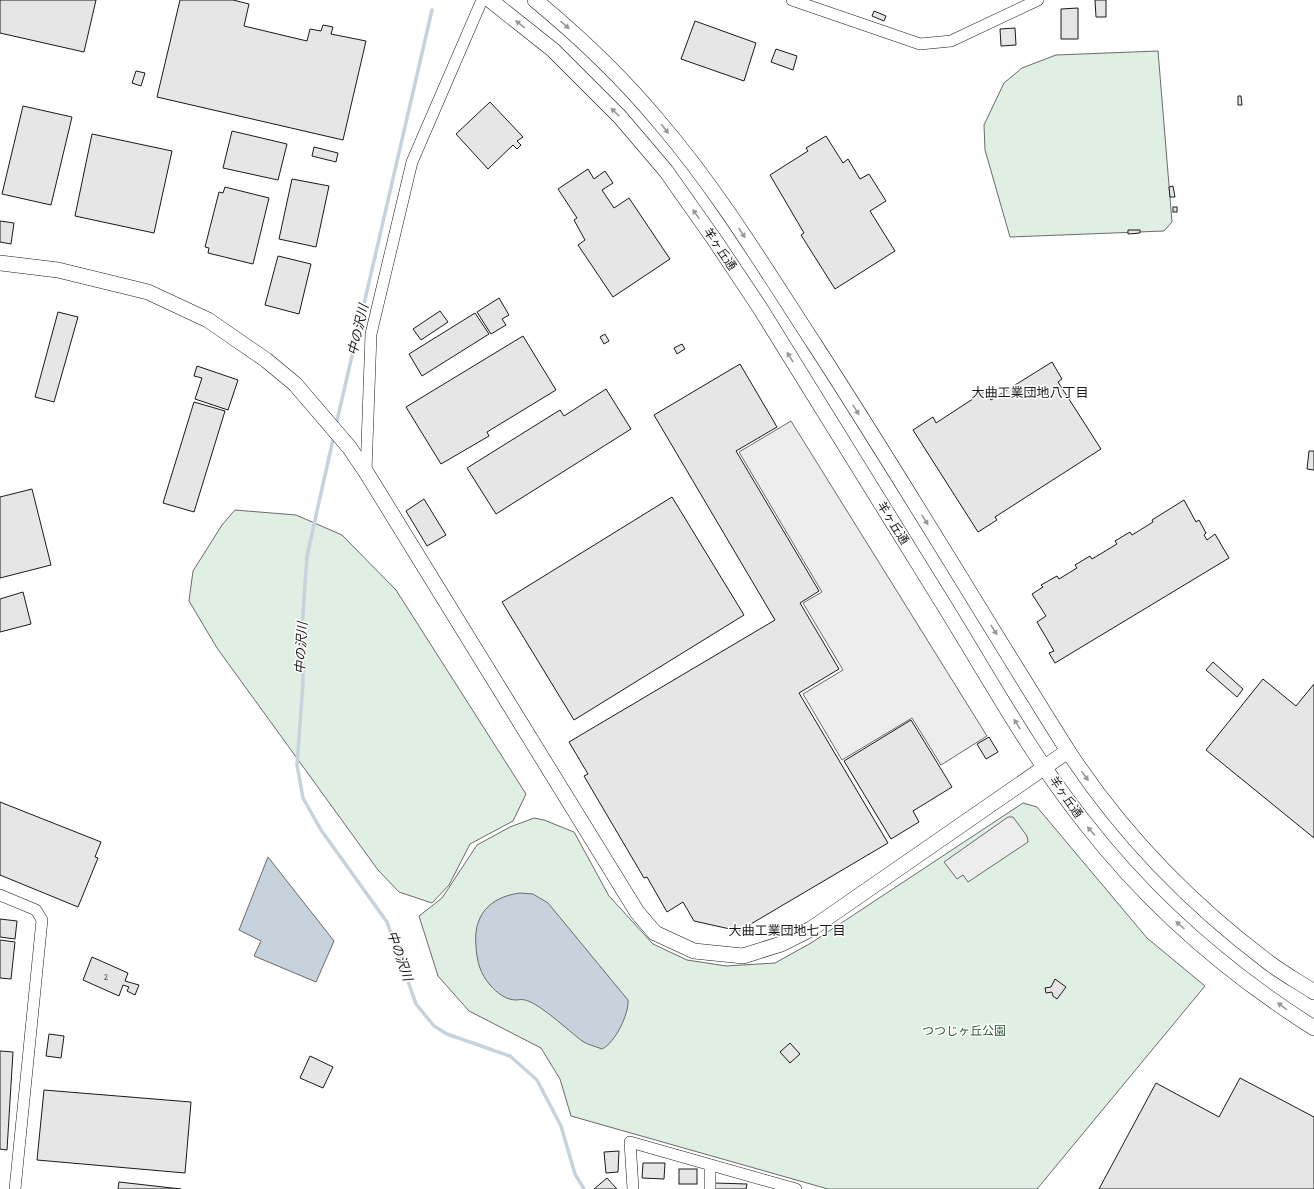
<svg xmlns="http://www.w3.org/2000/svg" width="1314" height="1189" font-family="'Alegreya Sans','Noto Sans JP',sans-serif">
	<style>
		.green { fill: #e0efe3; stroke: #6a6a6a }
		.parking { fill: #ededed; stroke: #6a6a6a }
		.water { fill: #c6d2dc; stroke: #6a6a6a }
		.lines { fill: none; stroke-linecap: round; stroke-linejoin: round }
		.stream { stroke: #c6d2dc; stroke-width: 3.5 }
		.building { fill: #e6e6e6; stroke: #1a1a1a }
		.street-casing { stroke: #1a1a1a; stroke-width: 12 }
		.secondary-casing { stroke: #1a1a1a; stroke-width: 16 }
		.street { stroke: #fff; stroke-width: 11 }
		.secondary { stroke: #fff; stroke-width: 15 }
		.oneway { fill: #989898 }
		.labels { text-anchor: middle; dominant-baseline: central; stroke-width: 3; stroke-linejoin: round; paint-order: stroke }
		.number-label { font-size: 10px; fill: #4d4d4d }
		.street-label { font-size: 12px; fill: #1a1a1a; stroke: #fff }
		.park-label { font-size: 12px; fill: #2b5a34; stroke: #fff }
		.water-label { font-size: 13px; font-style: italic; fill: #1a1a1a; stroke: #fff }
		.neighbourhood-label { font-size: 13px; fill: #1a1a1a; stroke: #fff }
	</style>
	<rect width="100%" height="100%" fill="#fff"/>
	<g class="green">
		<polygon points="1158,51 1172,222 1164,231 1010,237 985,150 984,125 1004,83 1022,68 1056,55"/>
		<polygon points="235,510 296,515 342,535 396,590 526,794 513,821 470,844 449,885 432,903 399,892 378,870 217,648 189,601 193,571 222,525"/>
		<polygon points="1023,803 1037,807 1147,938 1205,986 1037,1189 828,1189 571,1116 560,1079 541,1048 469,1011 438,976 419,916 442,898 477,845 510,827 534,818 544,820 574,832 609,896 653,944 687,960 726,966 775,963 811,943"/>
	</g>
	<g class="parking">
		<polygon points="791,421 987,736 941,765 912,718 842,760 803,694 843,670 803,603 822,592 739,452"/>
		<polygon points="1008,817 1013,817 1027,836 1028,842 968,882 963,875 957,879 944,862"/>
	</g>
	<g class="water">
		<polygon points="268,857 334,941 316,982 254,956 261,941 239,930"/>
		<path d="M520,893l13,1 15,9 80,97c1,14 -13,43 -26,49 -7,-3 -14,-4 -20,-8 -13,-10 -43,-38 -57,-41 -3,-1 -7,0 -9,0 -10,0 -19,-7 -26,-15 -10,-12 -13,-23 -14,-39 -3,-30 13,-49 44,-53z"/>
	</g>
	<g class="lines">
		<g class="stream">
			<polyline points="336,425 432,10"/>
			<polyline points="334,435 307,556 302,628 303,683 297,765 303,798 321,830 387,922 416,1004 434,1026 447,1034 510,1056 537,1080 561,1126 575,1174 584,1189"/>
		</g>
	</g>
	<g class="building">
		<polygon points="0,0 96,0 84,52 0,33"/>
		<polygon points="180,0 233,0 249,4 244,26 307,41 310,29 321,31 323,25 333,27 331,34 366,41 343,140 157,97"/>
		<polygon points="1095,0 1106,0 1106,17 1096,17"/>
		<polygon points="1078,8 1078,39 1061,39 1061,9"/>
		<polygon points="874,11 886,16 884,21 872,16"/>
		<polygon points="695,21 756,43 744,81 681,59"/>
		<polygon points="1015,28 1016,45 1001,46 1000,29"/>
		<polygon points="776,49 797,56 793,70 771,62"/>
		<polygon points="136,71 145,73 141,86 132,83"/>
		<polygon points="1238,96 1241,96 1242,105 1238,105"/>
		<polygon points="490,102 523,137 517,141 521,145 517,149 513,145 488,169 456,134"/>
		<polygon points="23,106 72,117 51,205 2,194"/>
		<polygon points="232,131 287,144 278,180 223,168"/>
		<polygon points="92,134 172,151 154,233 75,216"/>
		<polygon points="826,136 843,163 848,159 860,179 869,174 886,201 870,211 895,251 835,289 801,235 804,233 770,175 808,151 806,148"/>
		<polygon points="314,147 338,153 336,162 312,156"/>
		<polygon points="588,169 594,179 605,171 613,183 602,190 614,208 629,198 670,259 613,297 578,245 585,240 574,220 577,218 558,189"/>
		<polygon points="292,179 329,186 316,247 279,239"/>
		<polygon points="1173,186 1175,197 1170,197 1169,187"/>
		<polygon points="225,187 269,198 253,264 208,253 209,248 205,247 219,192 223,193"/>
		<rect x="1173" y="207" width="4" height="5"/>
		<polygon points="0,221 14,223 11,244 0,242"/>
		<polygon points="1128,230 1140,230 1140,233 1128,234"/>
		<polygon points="278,256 311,264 299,314 265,305"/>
		<polygon points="499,298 509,315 502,319 506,325 491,334 477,312"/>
		<polygon points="440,311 448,322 421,340 413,329"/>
		<polygon points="58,312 78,317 54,402 35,397"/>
		<polygon points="475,313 489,334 422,376 409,354"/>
		<polygon points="605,334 609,341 604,344 600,337"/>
		<polygon points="523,336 556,390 487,432 489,436 441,464 406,407"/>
		<polygon points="682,344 685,349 677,354 674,348"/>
		<polygon points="1052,362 1062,379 1058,382 1101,449 995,517 997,520 978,532 913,430 933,417 936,423 985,391 991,400"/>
		<polygon points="740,364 777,427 736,451 819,591 800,603 839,669 799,693 888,843 739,931 694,921 683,902 667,912 647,877 644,878 584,776 588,774 569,742 775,620 654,415"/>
		<polygon points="197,366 238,380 228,410 195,399 202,378 194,376"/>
		<polygon points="606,389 631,429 496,514 467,468 560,410 564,416"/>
		<polygon points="194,402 225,411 194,512 163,503"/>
		<polygon points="1309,451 1314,451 1314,470 1307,469"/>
		<polygon points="32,489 51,565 0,578 0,497"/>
		<polygon points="672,497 744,615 574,720 502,602"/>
		<polygon points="424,499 446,535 427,546 406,511"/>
		<polygon points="1184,500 1196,522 1199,520 1206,533 1204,535 1207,540 1215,534 1229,558 1055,663 1049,653 1054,651 1037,622 1046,616 1032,594 1043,587 1041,585 1057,576 1059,579 1077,568 1075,565 1090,556 1092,559 1117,544 1115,541 1130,532 1132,535 1153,522 1152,520"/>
		<polygon points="23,592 31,624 0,632 0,599"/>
		<polygon points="1213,662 1243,689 1237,697 1206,670"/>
		<polygon points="1263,679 1296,706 1314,684 1314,838 1206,750"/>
		<polygon points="911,720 952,787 913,811 919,822 891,839 844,761"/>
		<polygon points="989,737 998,752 986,759 977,744"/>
		<polygon points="0,802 101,842 95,857 98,858 78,907 0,875"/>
		<polygon points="0,919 17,921 15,939 0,937"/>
		<polygon points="0,940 15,942 11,979 0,978"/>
		<polygon points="92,957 128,973 125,981 139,985 135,995 127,991 129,987 123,985 119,996 83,980"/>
		<polygon points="1055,979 1066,987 1057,999 1053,996 1052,992 1046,993 1045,988 1051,987"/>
		<polygon points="49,1034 64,1036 61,1058 46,1056"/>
		<polygon points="790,1043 800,1054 790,1063 780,1052"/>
		<polygon points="0,1051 13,1052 7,1150 0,1149"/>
		<polygon points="310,1056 333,1067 323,1088 300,1078"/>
		<polygon points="1240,1078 1314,1117 1314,1189 1099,1189 1156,1083 1219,1117"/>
		<polygon points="44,1090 191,1102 185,1173 37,1160"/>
		<polygon points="619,1151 618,1172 606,1173 604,1152"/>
		<polygon points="643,1163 665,1163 664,1179 642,1178"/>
		<rect x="679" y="1169" width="18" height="15"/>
		<polygon points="607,1178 617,1189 594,1189"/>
		<polygon points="119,1182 181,1189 118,1189"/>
		<polygon points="715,1183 747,1184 746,1189 715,1189"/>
	</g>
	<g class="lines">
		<defs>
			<g id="street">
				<polyline points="792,0 920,44 951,41 1038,0"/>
				<polyline points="366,472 371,334 412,162 482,0"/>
				<polyline points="0,895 36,910 42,920 15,1189"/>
				<polyline points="633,1189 630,1142 796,1189"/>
				<polyline points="710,1189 710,1166"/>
			</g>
			<g id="secondary">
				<path d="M490,0l63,50 67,67 46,54 50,71 44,66c60,98 121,196 182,294 46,74 88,152 143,221 63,81 142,150 229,205"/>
				<path d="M535,0c46,38 88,78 126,124 58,68 105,146 154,221 87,134 168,271 253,406 53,81 123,153 200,211 14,11 31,20 46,30"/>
				<polyline points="0,263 58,270 148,292 208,320 266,360 295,384 349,447 366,472 637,912 655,933 694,951 743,956 781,944 811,929 1068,751"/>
			</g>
		</defs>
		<use href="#street" class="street-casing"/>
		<use href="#secondary" class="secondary-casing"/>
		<use href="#street" class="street"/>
		<use href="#secondary" class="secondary"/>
	</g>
	<defs><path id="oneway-solid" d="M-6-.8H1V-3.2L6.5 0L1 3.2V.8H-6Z"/></defs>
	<g class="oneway">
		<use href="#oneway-solid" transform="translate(520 24) rotate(-141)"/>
		<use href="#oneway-solid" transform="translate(565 25) rotate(41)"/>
		<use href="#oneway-solid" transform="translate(615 112) rotate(-135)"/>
		<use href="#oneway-solid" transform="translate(665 129) rotate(52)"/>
		<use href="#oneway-solid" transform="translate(696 214) rotate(-125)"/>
		<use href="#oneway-solid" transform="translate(742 233) rotate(57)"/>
		<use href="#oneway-solid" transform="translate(790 357) rotate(-122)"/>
		<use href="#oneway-solid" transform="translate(856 410) rotate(58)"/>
		<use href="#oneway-solid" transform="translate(925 520) rotate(58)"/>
		<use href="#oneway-solid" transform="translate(994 630) rotate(58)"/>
		<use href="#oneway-solid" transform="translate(1017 724) rotate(-122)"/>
		<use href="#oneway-solid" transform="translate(1085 776) rotate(54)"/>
		<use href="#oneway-solid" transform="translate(1091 831) rotate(-130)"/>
		<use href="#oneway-solid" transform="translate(1180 925) rotate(-138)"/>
		<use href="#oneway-solid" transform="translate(1282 1006) rotate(-144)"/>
	</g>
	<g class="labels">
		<g class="number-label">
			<text x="106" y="977">2</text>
		</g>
		<g class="street-label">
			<text transform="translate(720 249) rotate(56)">羊ヶ丘通</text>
			<text transform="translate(893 523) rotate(58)">羊ヶ丘通</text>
			<text transform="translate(1066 797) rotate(55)">羊ヶ丘通</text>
		</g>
		<g class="park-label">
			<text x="964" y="1031">つつじヶ丘公園</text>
		</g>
		<g class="water-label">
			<text transform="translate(359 330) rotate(-77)">中の沢川</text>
			<text transform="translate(302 648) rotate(-87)">中の沢川</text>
			<text transform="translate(399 956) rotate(71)">中の沢川</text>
		</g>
		<g class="neighbourhood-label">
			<text x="1030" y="393">大曲工業団地八丁目</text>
			<text x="787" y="931">大曲工業団地七丁目</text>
		</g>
	</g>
</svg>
